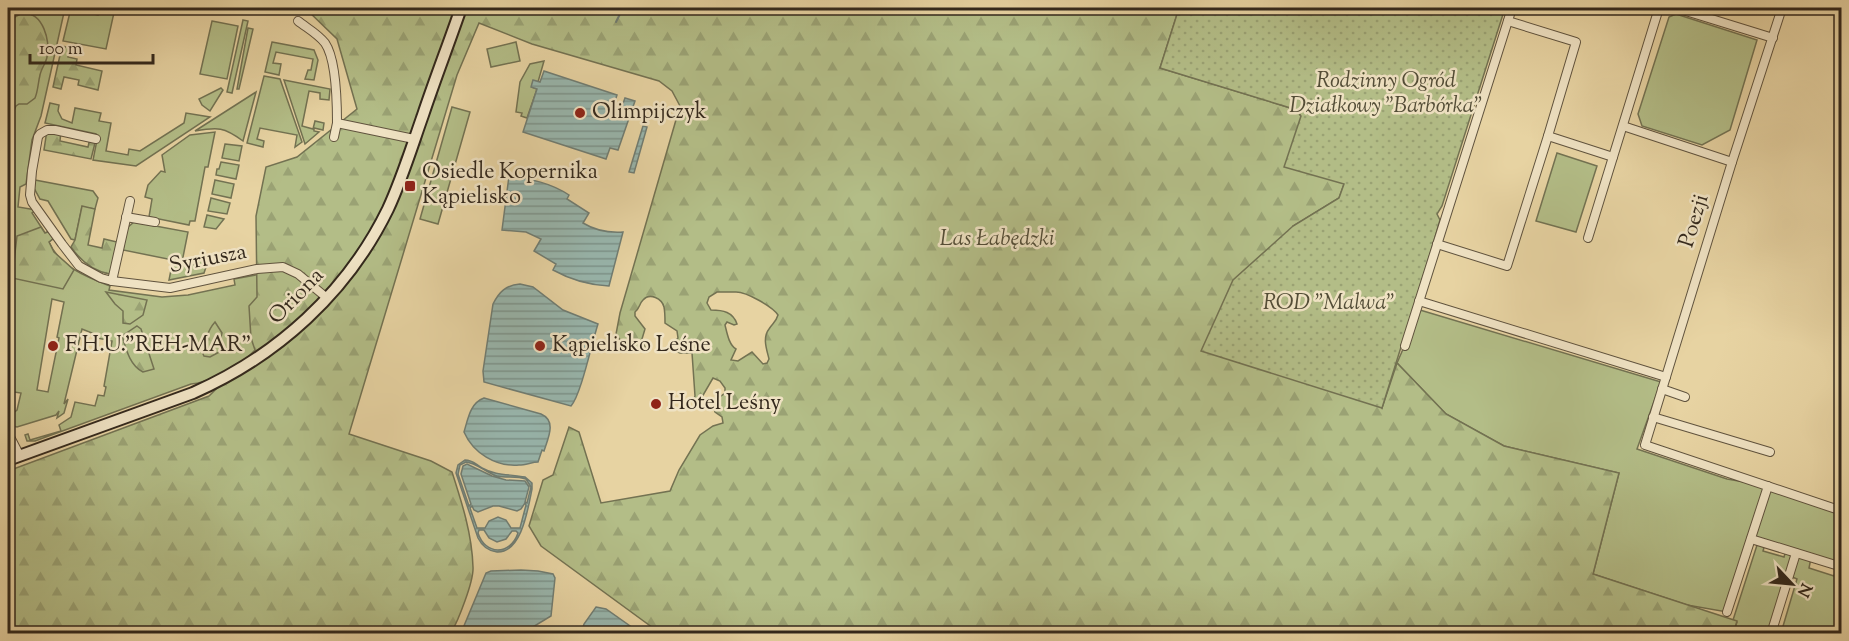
<svg xmlns="http://www.w3.org/2000/svg" width="1849" height="641" font-family="'Sorts Mill Goudy',serif">
	<style>
		.green { fill: #b3bd87; stroke: #737252; stroke-width: 1.5; fill-rule: evenodd }
		.forest { fill: url(#forest-firs); stroke: #737252; stroke-width: 1.5; fill-rule: evenodd }
		.garden { fill: url(#garden-dots); stroke: #737252; stroke-width: 1.5 }
		.water { fill: url(#water-rules); stroke: #707d73; stroke-width: 1.5; fill-rule: evenodd }
		.lines { fill: none; stroke-linecap: round; stroke-linejoin: round }
		.stream { stroke: #707d73; stroke-width: 2 }
		.street-casing { stroke: #60533e; stroke-width: 10 }
		.secondary-casing { stroke: #33281c; stroke-width: 14 }
		.street { stroke: #efe2c3; stroke-width: 8 }
		.secondary { stroke: #efe2c3; stroke-width: 10 }
		.poi-dot { fill: #8f2418; stroke: #efe2c3; stroke-width: 2 }
		.labels { text-anchor: middle; dominant-baseline: central; stroke-width: 5; stroke-linejoin: round; paint-order: stroke }
		.park-label { font-size: 22px; font-style: italic; fill: #534d37; stroke: #efe2c3 }
		.poi-label { font-size: 22px; fill: #33281c; stroke: #efe2c3; text-anchor: start }
		.street-label { font-size: 22px; fill: #33281c; stroke: #efe2c3 }
	</style>
	<defs>
		<pattern id="forest-firs" width="22" height="20" patternUnits="userSpaceOnUse" patternTransform="scale(1.5)"><rect width="22" height="20" fill="#b3bd87"/><path d="M5 1l3.5 6h-7zM16 11l3.5 6h-7z" fill="#9aa274"/></pattern>
		<pattern id="garden-dots" width="8" height="8" patternUnits="userSpaceOnUse" patternTransform="scale(1.5)"><rect width="8" height="8" fill="#b3bd87"/><path d="M2 2h.1M6 6h.1" fill="none" stroke="#9aa274" stroke-width="1.8" stroke-linecap="round"/></pattern>
		<pattern id="water-rules" width="6" height="5" patternUnits="userSpaceOnUse" patternTransform="scale(1.5)"><rect width="6" height="5" fill="#98b6ad"/><path d="M0 2.5h6" fill="none" stroke="#7d948c"/></pattern>
	</defs>
	<rect width="100%" height="100%" fill="#e7d3a2"/>
	<filter id="stains"><feTurbulence type="fractalNoise" baseFrequency=".00333" numOctaves="4"/><feColorMatrix values="0 0 0 0 .2 0 0 0 0 .09 0 0 0 0 .02 0 0 0 .5 -.17"/></filter>
	<radialGradient id="worn" r=".72"><stop offset=".6" stop-color="#630" stop-opacity="0"/><stop offset="1" stop-color="#630" stop-opacity=".3"/></radialGradient>
	<g class="green">
		<path d="M8,8h57l-24,108 -9,24 -6,44 -6,3 -2,20 18,3 -4,3 13,20 5,-2 4,7 -5,4c10,24 37,35 61,44l-1,4 53,7 26,-2 47,-10 -1,-6 32,-6 -9,79c-18,11 -45,31 -66,32l-156,57h-8l-2,-6 3,-1 2,6 31,-9 -2,-6 12,-8 4,-15 20,4 3,-11 6,1 2,-9 -2,-1 8,-45 -15,-3v-3l-15,-6 -18,75 4,-5 -4,14 -7,5 2,-7 -3,4 -39,12 -9,-2v-8l9,-7 4,-17 -13,-2zM52,299l12,3 -7,35 2,1 -11,54 -11,-2z"/>
		<polygon points="71,8 83,8 83,11 98,15 100,8 115,8 106,49 63,41"/>
		<polygon points="1676,14 1757,40 1730,130 1702,145 1642,126 1638,114 1669,17"/>
		<polygon points="243,20 248,21 232,93 227,92"/>
		<polygon points="212,21 238,26 227,79 200,74"/>
		<polygon points="248,28 253,29 239,89 237,89"/>
		<polygon points="272,42 314,50 318,60 314,80 305,79 308,70 311,70 313,59 276,52 273,63 281,64 279,75 265,72"/>
		<polygon points="516,42 520,61 491,67 487,49"/>
		<polygon points="544,61 538,82 533,81 532,87 537,89 527,118 521,116 522,113 516,112 520,82 530,64"/>
		<polygon points="264,76 280,79 302,142 295,147 297,135 260,128 257,139 264,141 263,147 247,143"/>
		<polygon points="284,80 330,89 329,100 320,99 320,93 309,91 302,126 313,129 315,121 324,123 323,130 314,128 314,131 319,132 305,144"/>
		<polygon points="221,88 223,90 210,111 202,105 199,99"/>
		<path d="M256,92l-13,49c-19,-14 -25,-14 -48,-10z"/>
		<polygon points="50,103 59,105 58,111 62,119 72,123 75,108 101,113 99,121 111,123 106,151 128,155 129,149 140,151 184,123 186,113 210,117 136,166 93,160 97,140 96,134 45,123"/>
		<polygon points="452,107 470,112 438,224 420,219"/>
		<polygon points="215,132 208,167 205,167 195,221 190,221 189,225 149,217 152,199 145,197 148,185 161,171 165,172 162,155 190,135"/>
		<polygon points="225,144 242,146 239,161 222,158"/>
		<polygon points="1557,153 1597,166 1576,232 1536,221"/>
		<polygon points="221,162 239,165 236,179 216,175 217,169 219,169"/>
		<polygon points="35,180 93,191 98,198 95,209 82,207 75,240 71,239 48,201 40,199 34,188"/>
		<polygon points="215,180 234,184 231,198 212,194"/>
		<polygon points="211,198 230,203 227,214 208,211"/>
		<polygon points="207,215 224,219 216,229 204,227"/>
		<polygon points="134,222 188,232 182,262 196,265 198,257 207,259 208,261 204,273 169,280 173,260 123,250 127,228"/>
		<path d="M1420,310l241,72 -24,67 90,30 41,7 73,25v96l-6,26h-54l16,-54 -7,-3 -19,57h-38l4,-11 -4,-2 25,-78 -7,-3 -24,73 -40,-7 -94,-31 26,-101 -115,-27 -58,-32 -49,-51zM1765,544l21,6 -2,7 -21,-6zM1811,558l26,8 -3,10 -25,-8z"/>
	</g>
	<g class="forest">
		<path d="M305,8h874l-19,60 137,42 47,74 -5,14 -46,28 89,182 15,-45 49,51 58,32 115,27 -26,101 144,47 -4,13 -1073,-1 -119,-87 -12,-20 14,-46 10,-5 16,-48 10,5 22,71 69,-12 9,-21 21,-35 13,-9 10,-3 -1,-6 -7,-5 -2,-7 4,-6 8,-6v-5l-5,-7 -7,-3 -11,19 -5,5 -4,-1 2,-5 -3,-43h-12l-11,-5 9,-10 -1,-7 -12,-8c0,-5 0,-11 -1,-16 -2,-8 -14,-15 -21,-7 -4,4 -3,8 -8,12v4l10,13 -3,10 3,8c-13,12 -22,-2 -29,-13l4,-21 60,-207 -8,-15 -13,-10 -127,-37 -53,-21 -22,52 -108,359 82,27 21,11c10,31 20,62 21,95 1,14 -15,54 -22,66l-443,1v-163l201,-75 46,-46 -4,-12 -2,-32 8,-9 -1,-81 10,-49 31,-10 60,-48 -20,-70zM717,292c6,0 13,0 19,0 11,0 37,15 42,23 -2,7 -5,8 -9,14 -7,9 -2,21 0,30l-2,4 -4,1 -11,-12 -14,9 -7,-1 5,-11c-7,-4 -9,-16 -11,-24l2,-3 7,3 3,-1c-4,-12 -14,-14 -26,-14l-4,-7 2,-6z"/>
		<path d="M22,13c22,-1 28,28 25,44 -1,6 -6,12 -7,18 -2,8 -2,16 -5,23l-8,6h-8l-3,2 -8,19v-104z"/>
		<polygon points="62,46 70,48 68,57 77,59 76,65 102,71 98,90 78,85 79,80 64,77 61,89 53,87"/>
		<polygon points="47,130 61,131 60,141 88,147 90,138 96,139 91,159 44,150"/>
		<path d="M82,206l13,3 -7,36 14,3 2,-9 13,3 -7,32c-17,-3 -30,-14 -39,-27l4,-7z"/>
		<polygon points="41,227 45,233 50,231 54,238 49,242 54,252 74,270 63,289 12,278 17,236"/>
		<polygon points="106,292 147,300 143,315 130,324 123,323 123,311 115,304"/>
		<path d="M215,322l7,11 -1,4 2,13 -13,7 -6,-1 -1,-2c2,-12 4,-23 12,-32z"/>
		<path d="M137,326l4,3 13,40 -11,3c-13,-6 -17,-23 -21,-36z"/>
	</g>
	<polygon class="garden" points="1179,8 1505,8 1442,206 1437,214 1440,220 1431,251 1382,408 1201,351 1233,280 1293,226 1339,198 1344,184 1284,167 1301,116 1297,110 1160,68"/>
	<g class="water">
		<polygon points="544,71 617,95 613,107 621,109 625,98 635,101 618,150 610,148 606,159 523,132 537,89 531,87 533,80 540,82"/>
		<polygon points="643,126 647,127 634,173 629,172"/>
		<path d="M509,176c22,3 42,7 60,19l-2,4 22,14 -6,10c13,8 25,10 40,9l-14,54c-21,-1 -38,-6 -56,-16l3,-6 -22,-13 7,-12 -15,-7 -24,-2z"/>
		<path d="M520,284l13,3 30,23 35,14c-6,18 -17,71 -27,82l-87,-24 -1,-11 10,-67c6,-12 13,-19 27,-20z"/>
		<path d="M484,398l57,16c16,7 7,24 3,37l-2,-1 -4,12c-6,0 -12,3 -19,3 -23,2 -46,-12 -55,-33 4,-13 6,-29 20,-34z"/>
		<path d="M465,460c8,0 10,4 17,8 14,8 28,6 43,9l7,6v6c-4,19 -10,64 -35,63 -9,-1 -15,-6 -19,-14l-22,-65 2,-8zM466,462c11,1 20,11 31,14 10,2 19,0 29,3l5,8 -4,16 -2,-1 4,-15 -4,-6 -19,-1 -14,-4 -25,-12 -4,2 -2,8 10,30 -2,2 -11,-32 2,-9zM525,503l1,2 -6,23h-9l-5,-8 -8,-3 -9,4 -4,7h-8l-7,-20 2,-2 2,4 4,2 15,-6h6l18,5 4,-2zM479,530h5l5,8 8,4 9,-3 6,-8h4l2,2c-8,23 -33,22 -40,0z"/>
		<polygon points="521,570 538,571 553,574 555,578 551,616 523,633 461,633 486,573 491,571"/>
		<polygon points="596,607 606,609 640,633 581,633 584,624"/>
	</g>
	<g class="lines">
		<polyline class="stream" points="616,22 623,8"/>
		<defs>
			<g id="street">
				<polyline points="1676,8 1773,38"/>
				<polyline points="1782,8 1732,162 1645,445 1842,511"/>
				<path d="M298,21c9,7 20,13 27,22 11,16 12,60 12,80l77,16"/>
				<polyline points="1508,21 1576,42 1548,136 1613,157"/>
				<polyline points="1623,126 1732,162"/>
				<polyline points="334,137 337,123"/>
				<polyline points="96,139 55,130 47,130 40,134 38,137 32,171 30,195 32,202 62,244 79,266 101,278 112,281 170,288 257,269 283,267 298,274 327,298"/>
				<polyline points="126,217 155,222"/>
				<polyline points="1588,238 1659,8"/>
				<polyline points="1437,244 1507,266 1548,136"/>
				<polyline points="112,281 130,201"/>
				<polyline points="1419,301 1666,377"/>
				<polyline points="1405,346 1512,8"/>
				<polyline points="1662,389 1685,397"/>
				<polyline points="1653,417 1770,452"/>
				<polyline points="8,433 20,456"/>
				<polyline points="1751,539 1842,567"/>
				<polyline points="1727,612 1768,486"/>
				<polyline points="1771,634 1796,553"/>
			</g>
			<path id="secondary" d="M8,460l185,-67c84,-37 154,-100 195,-184 14,-30 24,-63 35,-94 12,-36 26,-72 38,-107"/>
		</defs>
		<use href="#street" class="street-casing"/>
		<use href="#secondary" class="secondary-casing"/>
		<use href="#street" class="street"/>
		<use href="#secondary" class="secondary"/>
	</g>
	<g class="poi-dot">
		<circle cx="580" cy="113" r="6"/>
		<rect x="404" y="180" width="12" height="12" rx="3"/>
		<circle cx="53" cy="346" r="6"/>
		<circle cx="540" cy="346" r="6"/>
		<circle cx="656" cy="404" r="6"/>
	</g>
	<g class="labels">
		<g class="park-label">
			<text x="1386" y="82">Rodzinny Ogród<tspan x="1386" dy="25">Działkowy "Barbórka"</tspan></text>
			<text x="997" y="240">Las Łabędzki</text>
			<text x="1329" y="304">ROD "Malwa"</text>
		</g>
		<g class="poi-label">
			<text x="592" y="113">Olimpijczyk</text>
			<text x="422" y="173">Osiedle Kopernika<tspan x="422" dy="25">Kąpielisko</tspan></text>
			<text x="65" y="346">F.H.U."REH-MAR"</text>
			<text x="552" y="346">Kąpielisko Leśne</text>
			<text x="668" y="404">Hotel Leśny</text>
		</g>
		<g class="street-label">
			<text transform="translate(1695 221) rotate(-73)">Poezji</text>
			<text transform="translate(208 260) rotate(-11)">Syriusza</text>
			<text transform="translate(297 297) rotate(-46)">Oriona</text>
		</g>
	</g>
	<rect width="1849" height="641" fill="none" stroke="#e7d3a2" stroke-width="30"/>
	<rect x="9" y="9" width="1831" height="623" fill="none" stroke="#33281c" stroke-width="3"/>
	<rect x="15" y="15" width="1819" height="611" fill="none" stroke="#33281c" stroke-width="1.5"/>
	<g transform="translate(1792 584) rotate(116)" stroke="#efe2c3" stroke-width="4.5" paint-order="stroke">
	<path d="M0-4.5L10 22L0 15L-10 22Z" fill="#33281c"/>
	<text y="-9" font-size="16" font-weight="bold" text-anchor="middle" fill="#33281c">N</text>
	</g>
	<path d="M30 54v9h123v-9" fill="none" stroke="#33281c" stroke-width="3"/>
	<text x="39" y="54" font-size="18" fill="#33281c" stroke="#efe2c3" stroke-width="4.5" paint-order="stroke">100 m</text>
	<rect width="100%" height="100%" filter="url(#stains)"/>
	<rect width="100%" height="100%" fill="url(#worn)"/>
</svg>
